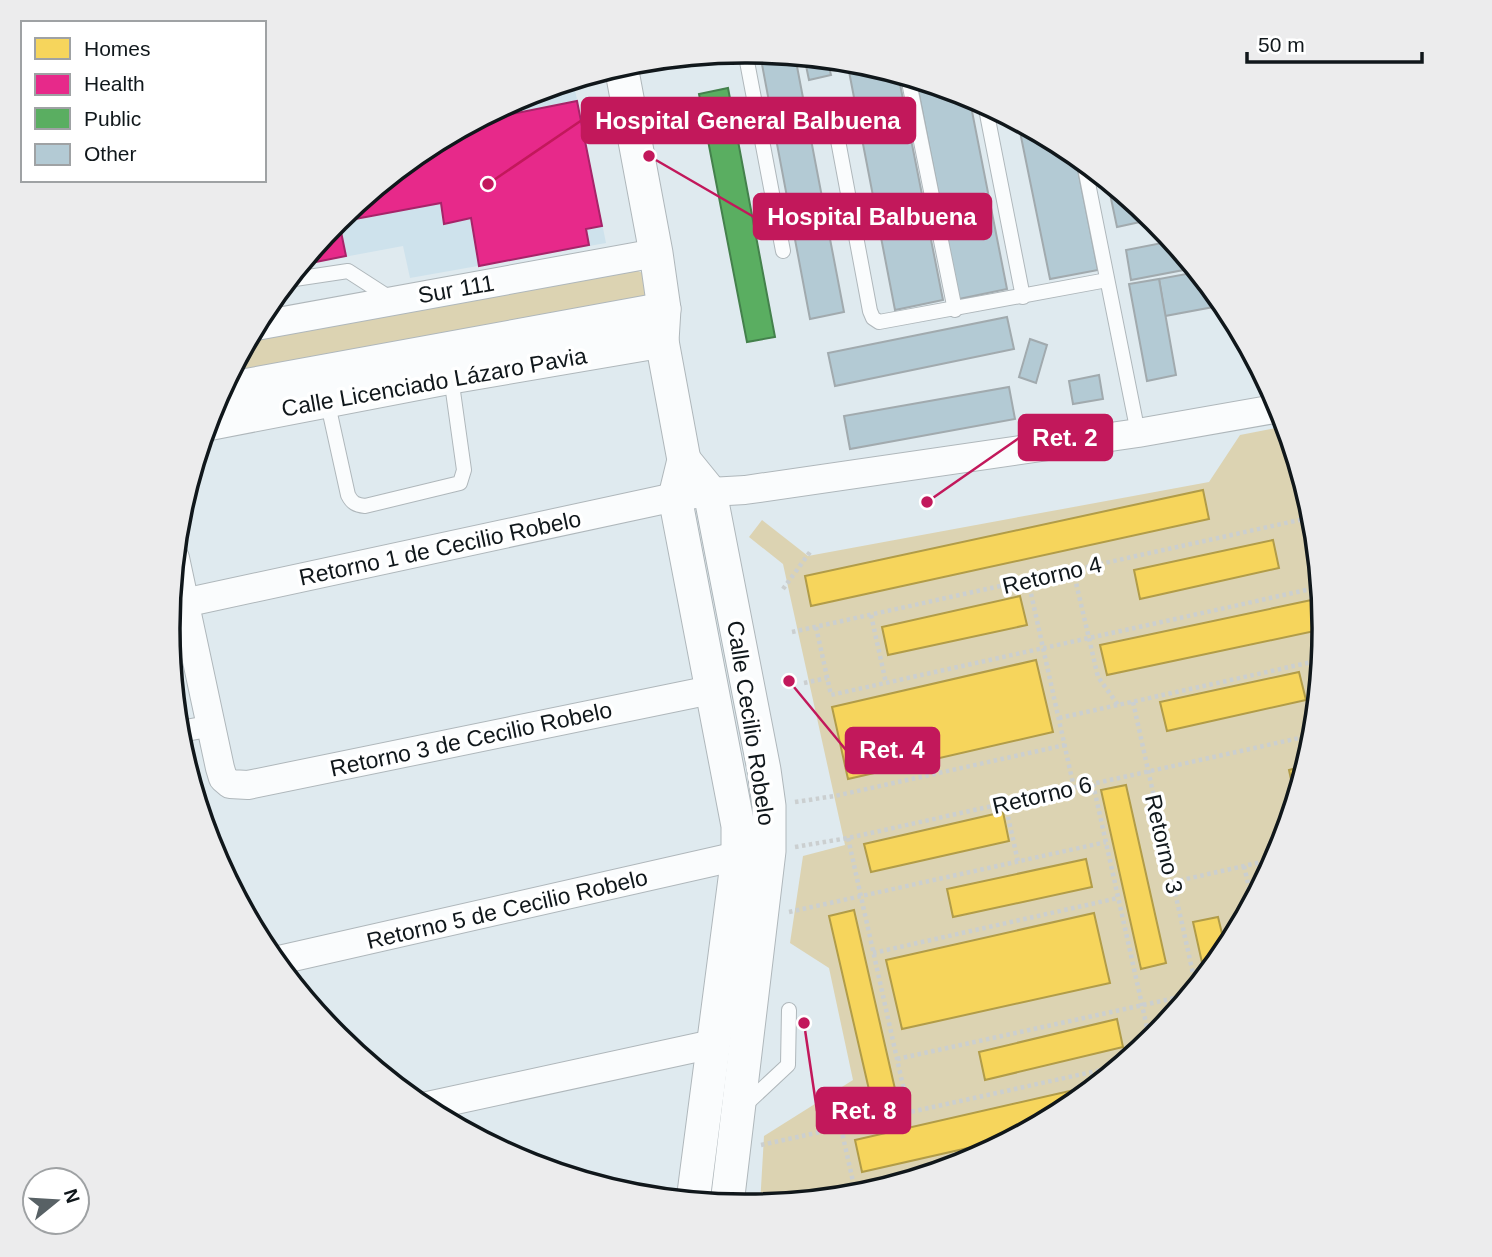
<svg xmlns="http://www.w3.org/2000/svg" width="1492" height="1257" font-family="Arial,sans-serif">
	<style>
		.built { fill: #cee2ec }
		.green { fill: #dcd3b2 }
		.homes { fill: #f6d55c; stroke: #b19c48; stroke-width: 2 }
		.health { fill: #e7298a; stroke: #a62469; stroke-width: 2 }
		.public { fill: #5aae61; stroke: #44814c; stroke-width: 2 }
		.building { fill: #b3cad4; stroke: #a1aaae; stroke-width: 2 }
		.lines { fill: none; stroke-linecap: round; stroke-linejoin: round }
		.service-casing { stroke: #afb7bb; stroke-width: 16 }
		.pedestrian-casing { stroke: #afb7bb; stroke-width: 23 }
		.minor-casing { stroke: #afb7bb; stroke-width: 30 }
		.tertiary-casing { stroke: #afb7bb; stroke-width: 35 }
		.path { stroke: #cbcfd0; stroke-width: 4.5; stroke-dasharray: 3.5 3.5; stroke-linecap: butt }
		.service { stroke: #fafcfd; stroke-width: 14 }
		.pedestrian { stroke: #fafcfd; stroke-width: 21 }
		.minor { stroke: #fafcfd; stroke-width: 28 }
		.tertiary { stroke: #fafcfd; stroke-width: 33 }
		.labels { text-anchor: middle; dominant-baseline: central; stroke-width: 7; stroke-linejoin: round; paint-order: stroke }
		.street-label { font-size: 23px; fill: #10171b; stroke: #fff }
		.rim { fill: none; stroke: #10171b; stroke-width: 3.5 }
		.leader { fill: none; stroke: #c2185b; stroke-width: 2.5 }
		.callout-dot { fill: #c2185b; stroke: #fff; stroke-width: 2.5 }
		.callout { fill: #c2185b; stroke: #c2185b; stroke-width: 2.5 }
		.callout-label { font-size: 24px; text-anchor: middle; font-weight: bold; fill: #fff }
	</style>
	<rect width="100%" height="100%" fill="#dfeaef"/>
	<polygon class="built" points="573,80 606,243 410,278 403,246 301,265 338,220 425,148 525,95"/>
	<g class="green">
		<polygon points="630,268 643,273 648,298 226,381 248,341"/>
		<polygon points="1286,426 1313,516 1324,629 1313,742 1280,850 1226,950 1154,1037 1067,1109 967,1162 871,1191 837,1197 760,1205 764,1136 853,1080 829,968 790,943 803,856 845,845 783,564 749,537 762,520 808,556 1209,482 1240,435"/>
	</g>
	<g class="homes">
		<polygon points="1203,490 1209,519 811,606 805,576"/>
		<polygon points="1273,540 1279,568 1140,599 1134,570"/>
		<polygon points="1020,596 1027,625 888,655 882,627"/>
		<polygon points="1321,598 1324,629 1107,675 1100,645"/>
		<polygon points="1036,660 1053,732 848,779 832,707"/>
		<polygon points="1299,672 1306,700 1167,731 1160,702"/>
		<polygon points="1305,766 1295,798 1289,770"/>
		<polygon points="1126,785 1166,963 1141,969 1101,790"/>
		<polygon points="1003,812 1009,841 871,872 864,844"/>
		<polygon points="1086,859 1092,887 953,917 947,889"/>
		<polygon points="854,910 895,1089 870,1094 829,916"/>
		<polygon points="1094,913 1110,983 902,1029 886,960"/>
		<polygon points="1218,917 1226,950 1205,976 1193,922"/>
		<polygon points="1117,1019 1123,1047 985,1080 979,1052"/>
		<polygon points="1096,1085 1067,1109 1012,1138 862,1172 855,1140"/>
	</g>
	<polygon class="health" points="577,101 602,226 586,229 589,245 479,266 471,218 444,224 441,203 339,222 346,256 301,265 338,220 425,148 484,117 487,119"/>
	<polygon class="public" points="728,88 775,337 747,342 699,94"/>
	<g class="building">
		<polygon points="786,55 795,56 844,312 810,319 761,59"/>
		<polygon points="804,56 827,59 831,75 809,80"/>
		<polygon points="847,61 859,62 898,74 943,300 895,310"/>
		<polygon points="916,79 969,96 1007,289 959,299"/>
		<polygon points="1018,122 1075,155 1098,270 1050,279"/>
		<polygon points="1115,188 1154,219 1117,227 1109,189"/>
		<polygon points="1172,241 1194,268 1131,280 1126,250"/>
		<polygon points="1197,272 1224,305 1165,316 1159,279"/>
		<polygon points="1159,279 1176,375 1147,381 1129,284"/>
		<polygon points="1007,317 1014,349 835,386 828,353"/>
		<polygon points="1030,339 1047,345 1036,383 1019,377"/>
		<polygon points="1099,375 1103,399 1073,404 1069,381"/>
		<polygon points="1009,387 1015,419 850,449 844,416"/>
	</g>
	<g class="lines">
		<defs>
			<g id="service">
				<polyline points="745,51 783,251"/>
				<polyline points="908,77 955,310"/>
				<polyline points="985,104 1023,297"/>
				<polyline points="834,119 870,311 873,318 879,322 1107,280"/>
				<polyline points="1084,163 1138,433"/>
				<polyline points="288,280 348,271 393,300"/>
				<path d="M327,400l21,95c4,8 8,10 17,11l95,-23 4,-13 -13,-93"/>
				<polyline points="743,1107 788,1065 789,1010"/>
			</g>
			<polyline id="pedestrian" points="178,732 210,726"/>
			<g id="minor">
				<polyline points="256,326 656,253"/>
				<polyline points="175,558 220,768 223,778 230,784 248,785 711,690"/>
				<polyline points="170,606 675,497 710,492 745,490 1138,433 1280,408"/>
				<polyline points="275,961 738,856"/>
				<polyline points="423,1107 713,1044"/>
			</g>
			<g id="tertiary">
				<polyline points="621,66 656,253 664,309 662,341 684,460 675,497 738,826 738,856 693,1201"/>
				<polyline points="222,390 664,309"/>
				<polyline points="207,424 451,377 662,341"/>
				<polyline points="684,460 710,492 764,770 769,806 769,851 727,1204"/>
			</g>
		</defs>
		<use href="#service" class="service-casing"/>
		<use href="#pedestrian" class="pedestrian-casing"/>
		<use href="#minor" class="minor-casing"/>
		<use href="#tertiary" class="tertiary-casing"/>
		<g class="path">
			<polyline points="1073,570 1098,677 1118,705"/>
			<polyline points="1028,580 1074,788"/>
			<polyline points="783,589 810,552"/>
			<polyline points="871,615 886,683"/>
			<polyline points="816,627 831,695 1320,587"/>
			<polyline points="792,632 1313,517"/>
			<polyline points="804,683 827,678"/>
			<polyline points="1133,702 1196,987"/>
			<polyline points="1059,718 1321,660"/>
			<polyline points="1093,784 1150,1041"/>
			<polyline points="795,802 835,796 1065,745"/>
			<polyline points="1005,803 1018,862"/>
			<polyline points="848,838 909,1113"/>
			<polyline points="795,847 848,838 1313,735"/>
			<polyline points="1244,866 1252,901"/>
			<polyline points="1173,882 1275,859"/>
			<polyline points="789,912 1106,842"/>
			<polyline points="873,953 1118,898"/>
			<polyline points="897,1059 1189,995"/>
			<polyline points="841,1128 856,1195"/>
			<polyline points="761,1145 1119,1066"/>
		</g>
		<use href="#service" class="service"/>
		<use href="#pedestrian" class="pedestrian"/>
		<use href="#minor" class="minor"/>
		<use href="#tertiary" class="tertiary"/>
	</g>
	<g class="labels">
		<g class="street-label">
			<text transform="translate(456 289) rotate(-10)">Sur 111</text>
			<text transform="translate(434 382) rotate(-10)">Calle Licenciado Lázaro Pavia</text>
			<text transform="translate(440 548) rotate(-12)">Retorno 1 de Cecilio Robelo</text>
			<text transform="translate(1052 575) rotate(-13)">Retorno 4</text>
			<text transform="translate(751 723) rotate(81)">Calle Cecilio Robelo</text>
			<text transform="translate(471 739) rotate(-12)">Retorno 3 de Cecilio Robelo</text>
			<text transform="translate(1042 795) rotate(-13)">Retorno 6</text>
			<text transform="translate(1164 844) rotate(77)">Retorno 3</text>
			<text transform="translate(507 909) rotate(-13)">Retorno 5 de Cecilio Robelo</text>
		</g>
	</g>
	<path d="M0 0H1492V1257H0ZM745 63H747A565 565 0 0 1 1312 628V629A565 565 0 0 1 747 1194H745A565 565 0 0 1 180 629V628A565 565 0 0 1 745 63Z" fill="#ececed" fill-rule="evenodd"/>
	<path class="rim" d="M745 63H747A565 565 0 0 1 1312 628V629A565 565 0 0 1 747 1194H745A565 565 0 0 1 180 629V628A565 565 0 0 1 745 63Z"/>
	<path class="leader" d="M488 184L582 120M649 156L754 217M927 502L1019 438M789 681L846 750M804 1023L817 1111"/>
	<g class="callout-dot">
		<circle cx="488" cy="184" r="7"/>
		<circle cx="649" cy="156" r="7"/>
		<circle cx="927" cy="502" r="7"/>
		<circle cx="789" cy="681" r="7"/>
		<circle cx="804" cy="1023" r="7"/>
	</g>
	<g class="callout">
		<rect x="582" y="98" width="333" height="45" rx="7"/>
		<rect x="754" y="194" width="237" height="45" rx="7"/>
		<rect x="1019" y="415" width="93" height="45" rx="7"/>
		<rect x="846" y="728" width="93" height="45" rx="7"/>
		<rect x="817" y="1088" width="93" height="45" rx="7"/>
	</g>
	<g class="callout-label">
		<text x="748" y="129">Hospital General Balbuena</text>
		<text x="872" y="225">Hospital Balbuena</text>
		<text x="1065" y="446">Ret. 2</text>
		<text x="892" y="758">Ret. 4</text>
		<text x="864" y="1119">Ret. 8</text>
	</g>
	<rect x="21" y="21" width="245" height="161" fill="#ffffff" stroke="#9fa2a4" stroke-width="2"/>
	<rect x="35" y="38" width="35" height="21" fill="#f6d55c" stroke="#9fa2a4" stroke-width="2"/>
	<text x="84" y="56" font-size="21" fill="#10171b">Homes</text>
	<rect x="35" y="74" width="35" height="21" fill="#e7298a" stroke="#9fa2a4" stroke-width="2"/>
	<text x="84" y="91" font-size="21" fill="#10171b">Health</text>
	<rect x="35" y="108" width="35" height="21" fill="#5aae61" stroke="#9fa2a4" stroke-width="2"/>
	<text x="84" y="126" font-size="21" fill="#10171b">Public</text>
	<rect x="35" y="144" width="35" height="21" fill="#b3cad4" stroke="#9fa2a4" stroke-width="2"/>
	<text x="84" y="161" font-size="21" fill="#10171b">Other</text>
	<g transform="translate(56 1201) rotate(72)"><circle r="33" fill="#ffffff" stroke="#9fa2a4" stroke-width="2"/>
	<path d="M0-5L12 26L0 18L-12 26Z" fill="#586165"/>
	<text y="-10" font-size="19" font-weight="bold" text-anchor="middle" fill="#10171b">N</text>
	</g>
	<path d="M1247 52v10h175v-10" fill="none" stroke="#10171b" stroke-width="3.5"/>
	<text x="1258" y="52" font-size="21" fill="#10171b" stroke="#ffffff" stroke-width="5" paint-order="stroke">50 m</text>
</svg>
